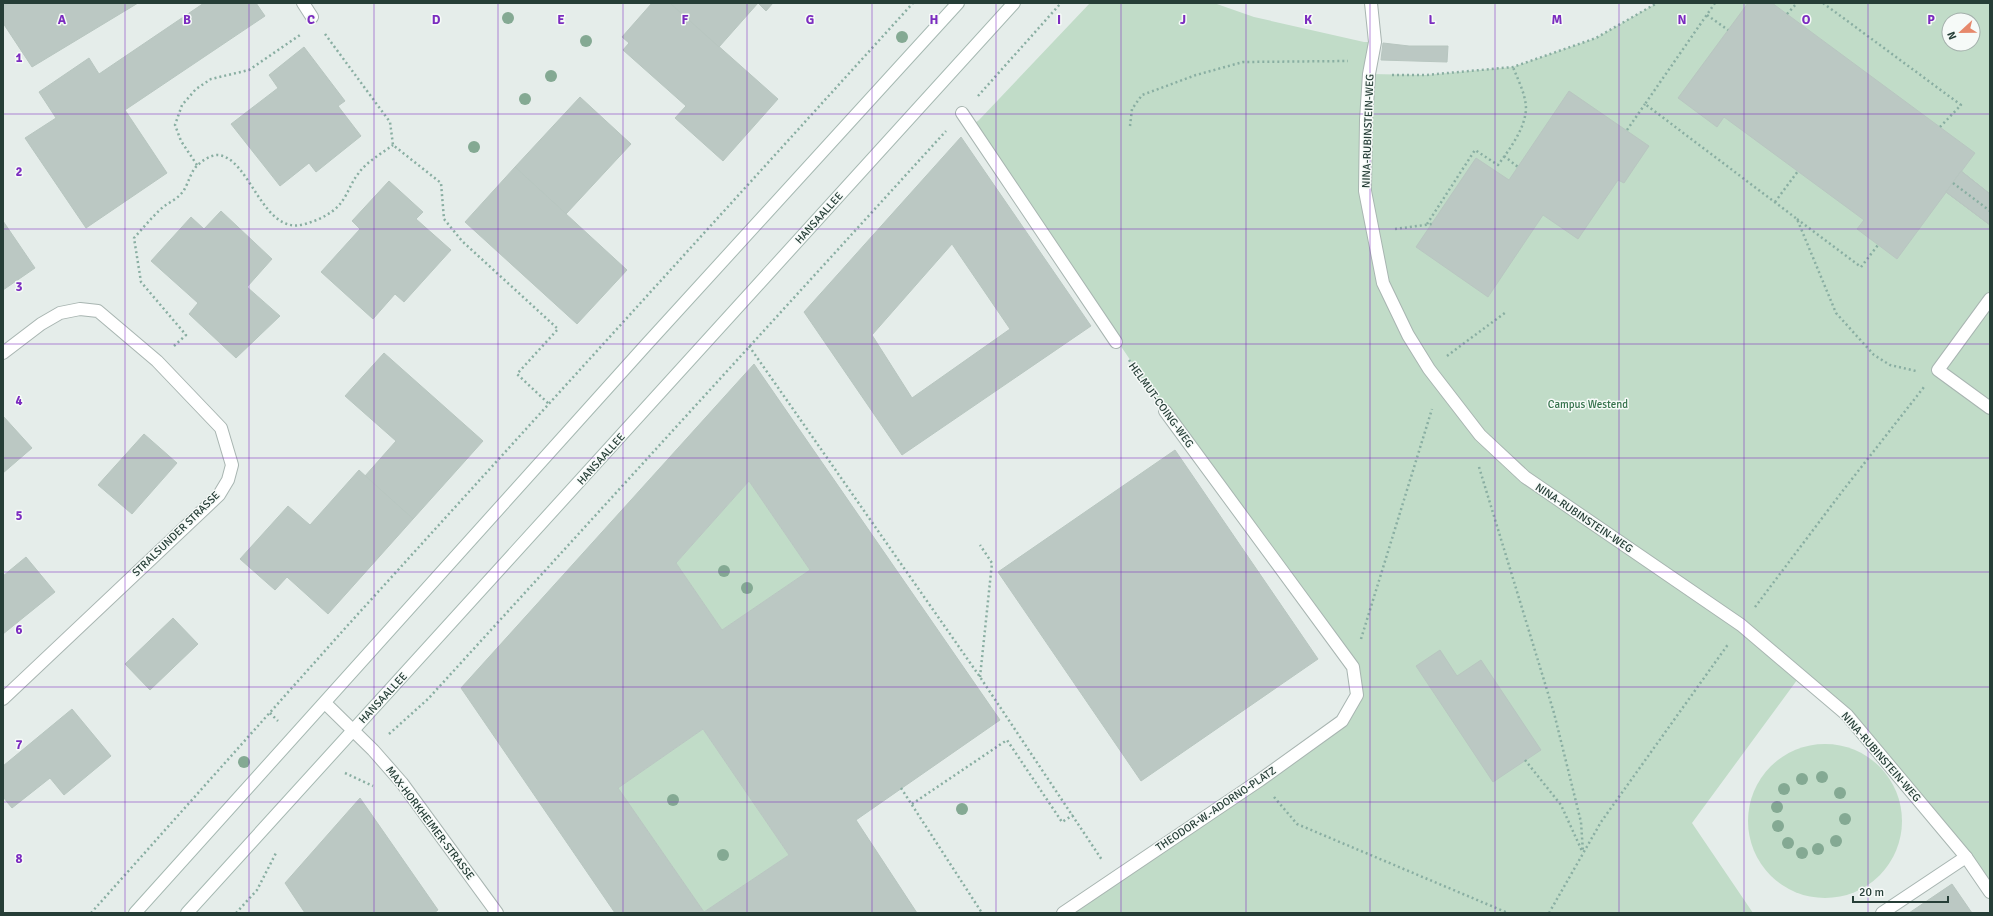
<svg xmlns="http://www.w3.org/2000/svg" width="1993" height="916" font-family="Signika,sans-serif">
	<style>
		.green { fill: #c1dcc8; fill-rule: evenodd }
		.building { fill: #bbc8c3; stroke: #b8c6c0; fill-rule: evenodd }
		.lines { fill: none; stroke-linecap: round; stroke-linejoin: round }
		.service-casing { stroke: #a8b5b1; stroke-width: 14 }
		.minor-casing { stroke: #a8b5b1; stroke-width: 14 }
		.secondary-casing { stroke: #a5b8b1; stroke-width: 14 }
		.path { stroke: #89aea2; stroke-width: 2.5; stroke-dasharray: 2 3; stroke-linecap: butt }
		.service { stroke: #fff; stroke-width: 12 }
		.minor { stroke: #fff; stroke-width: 12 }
		.secondary { stroke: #fff; stroke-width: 12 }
		.tree { fill: #84a993 }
		.grid { fill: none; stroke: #7b2cbf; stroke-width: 1; stroke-opacity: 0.55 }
		.labels { text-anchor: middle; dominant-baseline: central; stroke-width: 3; stroke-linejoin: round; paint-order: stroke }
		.street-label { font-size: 11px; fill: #263e37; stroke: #f6faf8 }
		.park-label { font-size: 11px; fill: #34714b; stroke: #f6faf8 }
		.grid-label { font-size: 13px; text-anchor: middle; font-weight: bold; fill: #7b2cbf; stroke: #f6faf8; stroke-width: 3; stroke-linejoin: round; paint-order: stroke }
	</style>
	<rect width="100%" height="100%" fill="#e5edea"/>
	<g class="green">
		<path d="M1090,3h124l40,14 110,25h11l-6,32 57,1 87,-8 83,-29 61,-35h333v889l-143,-177 -47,-39 -108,147 61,90h-690l279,-192 15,-27 -4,-27 -188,-256 -194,-285 8,-6zM1949,20h24v24h-24z"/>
		<polygon points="749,481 810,570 722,630 676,563"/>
		<polygon points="703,729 789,855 704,912 618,788"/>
		<circle cx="1825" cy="821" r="77"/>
	</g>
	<g class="building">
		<polygon points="3,3 138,3 32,67 3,23"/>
		<polygon points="204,3 256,3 265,16 125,110 167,173 86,228 25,138 56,118 39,92 89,58 99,74"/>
		<polygon points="652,3 670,3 778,99 723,161 675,118 686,106 623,50 629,43 622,37"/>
		<polygon points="670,3 773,3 766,11 758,3 719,47"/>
		<polygon points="1748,3 1772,3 1975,153 1897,259 1857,229 1864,220 1724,117 1717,127 1678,98"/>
		<polygon points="1383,43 1409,46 1448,46 1447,62 1381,60"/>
		<polygon points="304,47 345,101 338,106 361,136 316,172 309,163 280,186 231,124 278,88 269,75"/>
		<polygon points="1569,91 1649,146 1624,183 1618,180 1578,239 1543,215 1488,297 1416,247 1476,158 1509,180"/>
		<polygon points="580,97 631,144 566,214 515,167"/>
		<path d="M961,137l130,189 -189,129 -98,-143zM952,244l58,85 -98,69 -40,-63z"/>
		<polygon points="515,167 627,270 577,324 465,222"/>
		<polygon points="1961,171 1990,194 1990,225 1946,192"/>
		<polygon points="1961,171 1990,194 1990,225 1946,192"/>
		<polygon points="389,181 423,212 416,219 451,250 404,302 395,294 373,319 321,272 360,229 352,221"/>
		<polygon points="221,211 272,259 247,287 280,316 236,358 189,314 198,303 151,261 191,217 204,229"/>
		<polygon points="3,221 35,268 3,290"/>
		<polygon points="384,353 483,441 413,519 365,476 396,441 345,396"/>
		<path d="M754,364l246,356 -144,100 61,93h-302l-154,-225zM749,481l61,89 -88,60 -46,-67zM703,729l86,126 -85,57 -86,-124z"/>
		<polygon points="3,416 32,448 3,473"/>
		<polygon points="144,434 177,463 132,514 98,485"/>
		<polygon points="1175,450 1318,659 1141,781 998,572"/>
		<polygon points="359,470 413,519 328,614 287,577 275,590 240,559 288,506 310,525"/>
		<polygon points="26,557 55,592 3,634 3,576"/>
		<polygon points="173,618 198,644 150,690 125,664"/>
		<polygon points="1440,650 1457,676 1481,660 1541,750 1493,782 1416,666"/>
		<polygon points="72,709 111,756 64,795 50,778 12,808 3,797 3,766"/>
		<polygon points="360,798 438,910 434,913 305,913 285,883"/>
		<polygon points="1952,884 1972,913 1909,913"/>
	</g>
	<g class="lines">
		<defs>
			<g id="service">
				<polyline points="1371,3 1375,42 1369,74 1366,120 1365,191 1383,283 1408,335 1429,369 1480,435 1525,477 1741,625 1847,715 1966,857 1990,892"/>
				<polyline points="962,113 1116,342"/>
				<polyline points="1990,299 1938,370 1990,408"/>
				<polyline points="325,703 373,750 402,783 497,913"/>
				<polyline points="1063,913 1260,780 1342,721 1357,695 1353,667 1165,411"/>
				<polyline points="1882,913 1966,857"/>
			</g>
			<g id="minor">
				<polyline points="303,3 312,17"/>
				<polyline points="3,353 41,324 60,313 80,309 98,311 157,361 221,428 232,465 228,480 219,495 3,699"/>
			</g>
			<g id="secondary">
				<polyline points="135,913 646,345 958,3"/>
				<polyline points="187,913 1014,3"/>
			</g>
		</defs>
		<use href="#service" class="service-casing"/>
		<use href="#minor" class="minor-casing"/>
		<use href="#secondary" class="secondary-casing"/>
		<g class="path">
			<polyline points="1715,3 1645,104 1797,219 1836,313 1874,355 1890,365 1916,371"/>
			<polyline points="1823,3 1961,105 1940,127"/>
			<polyline points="1787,14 1797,3"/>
			<polyline points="1707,15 1728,30"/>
			<polyline points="325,34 390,122 393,145 441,183 444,219 462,241 558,329 517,374 549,404"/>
			<polyline points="1392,75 1426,75 1513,67 1596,38 1657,3"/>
			<polyline points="978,96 1061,3"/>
			<polyline points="1130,126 1132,109 1142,95 1196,75 1243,62 1348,61"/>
			<polyline points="1627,130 1645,104"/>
			<polyline points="1504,156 1518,167"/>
			<polyline points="197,165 181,141 175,125 182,105 196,89 211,79 249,70 300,35"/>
			<polyline points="1953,183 1990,211"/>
			<polyline points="1775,202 1798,171"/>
			<polyline points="1797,219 1861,267 1878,245"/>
			<path d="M1427,224l48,-74 23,15c11,-15 27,-36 28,-56 0,-14 -8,-29 -13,-42"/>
			<polyline points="1395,229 1432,224"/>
			<path d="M174,346l12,-11 -45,-53 -7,-44c9,-10 18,-21 29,-31 7,-5 16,-9 21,-17 5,-8 7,-20 15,-26 4,-4 12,-9 19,-9 33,3 44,82 87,69 17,-5 33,-13 41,-29 4,-7 7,-15 12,-21 8,-12 23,-20 35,-29"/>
			<polyline points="749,346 980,677 1102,860"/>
			<polyline points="1447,356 1506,312"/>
			<polyline points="1129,360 1153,394"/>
			<polyline points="1479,467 1554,713 1581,822 1583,852"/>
			<polyline points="1755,607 1841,493 1924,387"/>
			<polyline points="1361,639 1432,409"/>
			<polyline points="980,677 992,563 980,545"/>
			<polyline points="270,713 278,721"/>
			<polyline points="389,734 428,699 946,131"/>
			<polyline points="1525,760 1561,805 1582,851"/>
			<polyline points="345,773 373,786"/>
			<polyline points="901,788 982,913"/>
			<polyline points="1274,797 1297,824 1508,913"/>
			<polyline points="912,804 1007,740 1062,822 1073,815"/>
			<polyline points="91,913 348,625 913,3"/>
			<polyline points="236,913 257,890 277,851"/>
			<polyline points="1549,913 1601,822 1729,643"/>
		</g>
		<use href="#service" class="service"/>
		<use href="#minor" class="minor"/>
		<use href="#secondary" class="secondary"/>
	</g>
	<g class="tree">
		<circle cx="508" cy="18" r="6"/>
		<circle cx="902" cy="37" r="6"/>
		<circle cx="586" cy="41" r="6"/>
		<circle cx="551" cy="76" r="6"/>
		<circle cx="525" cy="99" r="6"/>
		<circle cx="474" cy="147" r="6"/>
		<circle cx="724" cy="571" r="6"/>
		<circle cx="747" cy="588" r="6"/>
		<circle cx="244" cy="762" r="6"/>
		<circle cx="1822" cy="777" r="6"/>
		<circle cx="1802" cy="779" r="6"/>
		<circle cx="1784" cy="789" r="6"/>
		<circle cx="1840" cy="793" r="6"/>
		<circle cx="673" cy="800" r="6"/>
		<circle cx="1777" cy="807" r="6"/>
		<circle cx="962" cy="809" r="6"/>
		<circle cx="1845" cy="819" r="6"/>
		<circle cx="1778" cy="826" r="6"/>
		<circle cx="1836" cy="841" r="6"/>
		<circle cx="1788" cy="843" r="6"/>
		<circle cx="1818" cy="849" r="6"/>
		<circle cx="1802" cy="853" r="6"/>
		<circle cx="723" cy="855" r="6"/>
	</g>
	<path class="grid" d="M125,3v910M249,3v910M374,3v910M498,3v910M623,3v910M747,3v910M872,3v910M996,3v910M1121,3v910M1246,3v910M1370,3v910M1495,3v910M1619,3v910M1744,3v910M1868,3v910M3,114h1987M3,229h1987M3,344h1987M3,458h1987M3,572h1987M3,687h1987M3,802h1987"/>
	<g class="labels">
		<g class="street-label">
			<text transform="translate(1368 131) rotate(-88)">NINA-RUBINSTEIN-WEG</text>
			<text transform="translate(819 218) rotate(-48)">HANSAALLEE</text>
			<text transform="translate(1161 405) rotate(54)">HELMUT-COING-WEG</text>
			<text transform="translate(601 459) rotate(-48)">HANSAALLEE</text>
			<text transform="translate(1584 518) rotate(34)">NINA-RUBINSTEIN-WEG</text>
			<text transform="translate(176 534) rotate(-44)">STRALSUNDER STRASSE</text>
			<text transform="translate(383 698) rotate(-47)">HANSAALLEE</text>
			<text transform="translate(1881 757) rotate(49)">NINA-RUBINSTEIN-WEG</text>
			<text transform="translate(1216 809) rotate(-34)">THEODOR-W.-ADORNO-PLATZ</text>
			<text transform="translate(430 823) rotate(53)">MAX-HORKHEIMER-STRASSE</text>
		</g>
		<g class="park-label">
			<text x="1588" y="404">Campus Westend</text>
		</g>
	</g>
	<g class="grid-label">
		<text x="62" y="24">A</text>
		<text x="187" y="24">B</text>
		<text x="311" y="24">C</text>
		<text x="436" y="24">D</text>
		<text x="561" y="24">E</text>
		<text x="685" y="24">F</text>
		<text x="810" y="24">G</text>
		<text x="934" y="24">H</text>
		<text x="1059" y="24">I</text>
		<text x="1183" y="24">J</text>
		<text x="1308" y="24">K</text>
		<text x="1432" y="24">L</text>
		<text x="1557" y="24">M</text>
		<text x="1682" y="24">N</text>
		<text x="1806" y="24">O</text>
		<text x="1931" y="24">P</text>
		<text x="19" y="62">1</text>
		<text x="19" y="176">2</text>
		<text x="19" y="291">3</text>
		<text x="19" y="405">4</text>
		<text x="19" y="520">5</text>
		<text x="19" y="634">6</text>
		<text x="19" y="749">7</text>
		<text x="19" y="863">8</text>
	</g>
	<rect width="1993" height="916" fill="none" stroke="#263e37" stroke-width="8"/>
	<g transform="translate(1961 32) rotate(248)"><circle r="19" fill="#f6faf8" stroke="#a3afab"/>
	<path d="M0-3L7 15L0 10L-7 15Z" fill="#e6886b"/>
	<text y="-6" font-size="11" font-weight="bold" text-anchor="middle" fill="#263e37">N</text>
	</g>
	<path d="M1853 896v6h95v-6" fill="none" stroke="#263e37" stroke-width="2"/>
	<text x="1859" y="896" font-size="12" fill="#263e37" stroke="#f6faf8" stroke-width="3" paint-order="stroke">20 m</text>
</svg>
